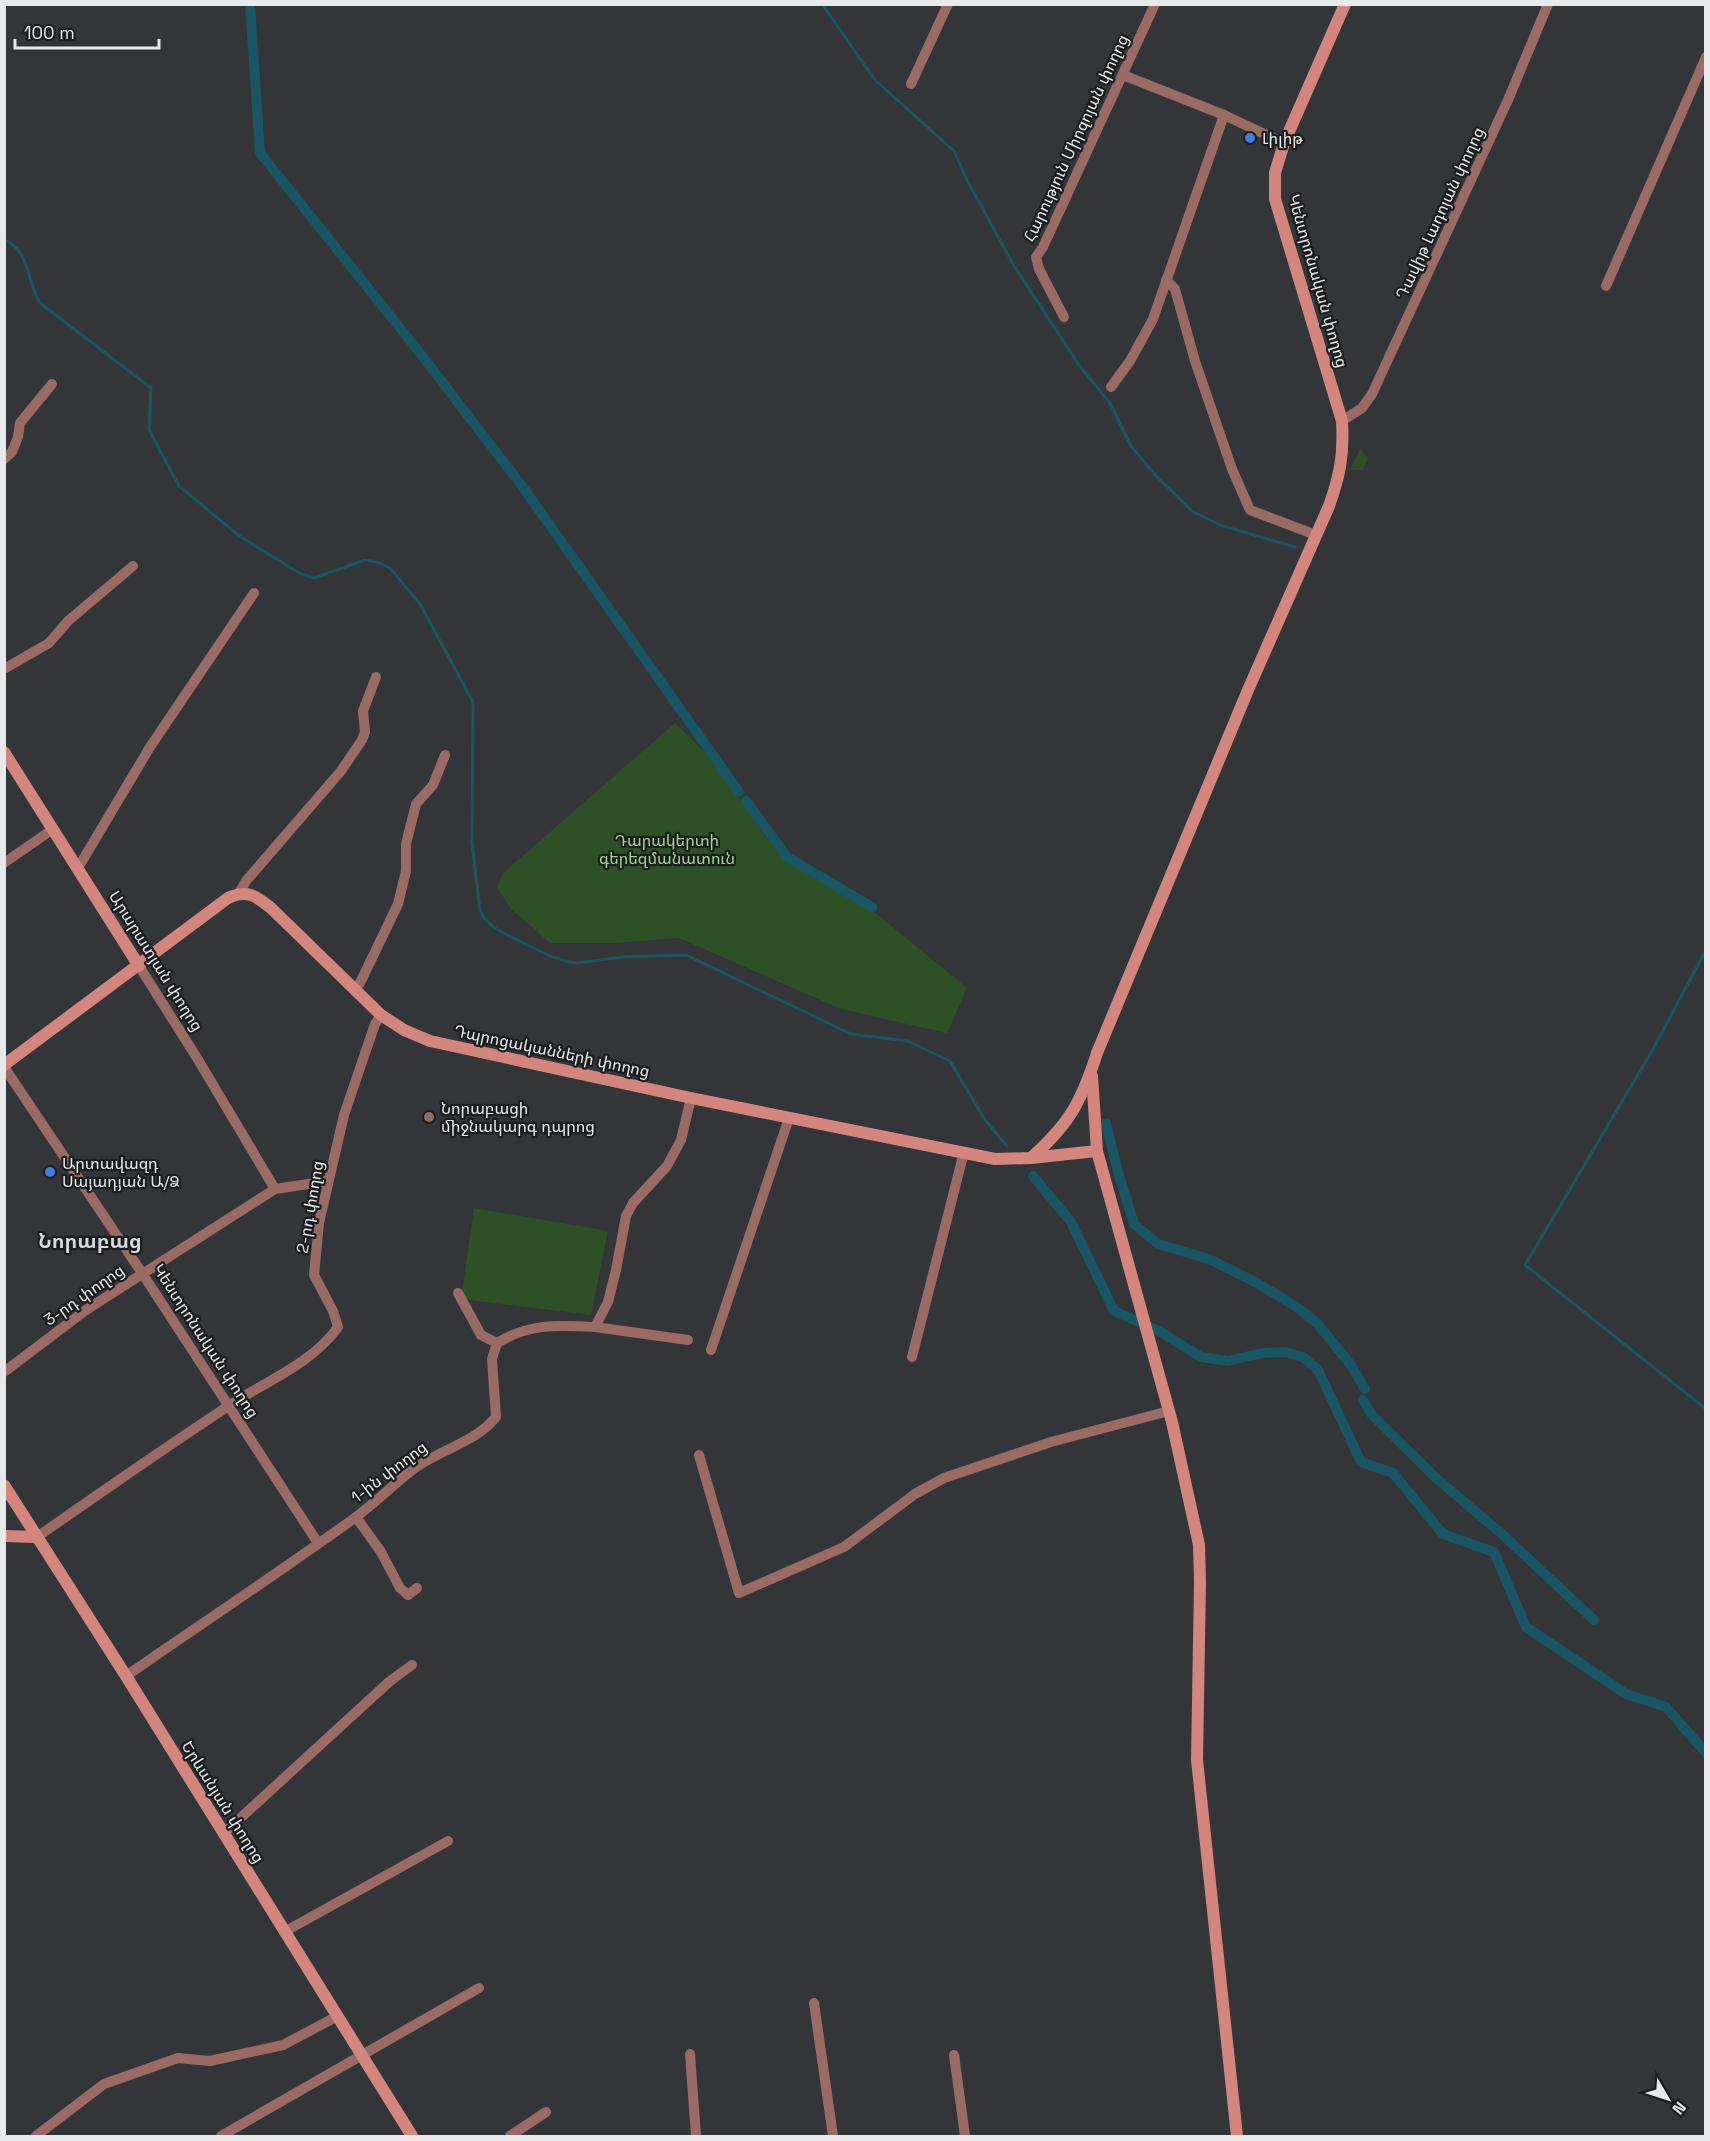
<svg xmlns="http://www.w3.org/2000/svg" width="1710" height="2141" font-family="'Space Grotesk','Noto Sans Armenian',sans-serif">
	<style>
		.green { fill: #2e5026 }
		.lines { fill: none; stroke-linecap: round; stroke-linejoin: round }
		.stream { stroke: #1a5563; stroke-width: 3 }
		.canal { stroke: #1a5563; stroke-width: 10 }
		.street { stroke: #9a6a65; stroke-width: 10 }
		.secondary { stroke: #d2867e; stroke-width: 12 }
		.shop-dot { fill: #3f7fe0; stroke: #1c1d1e; stroke-width: 2 }
		.education-dot { fill: #8d6e63; stroke: #1c1d1e; stroke-width: 2 }
		.labels { text-anchor: middle; dominant-baseline: central; stroke-width: 4.5; stroke-linejoin: round; paint-order: stroke }
		.street-label { font-size: 16px; fill: #e8e9eb; stroke: #1c1d1e }
		.poi-label { font-size: 16px; fill: #e8e9eb; stroke: #1c1d1e; text-anchor: start }
		.park-label { font-size: 16px; fill: #a0d792; stroke: #1c1d1e }
		.quarter-label { font-size: 20px; font-weight: bold; fill: #d6d9dd; stroke: #1c1d1e }
	</style>
	<rect width="100%" height="100%" fill="#333538"/>
	<g class="green">
		<polygon points="1360,449 1368,458 1363,470 1350,470"/>
		<polygon points="675,723 711,758 765,836 788,863 877,914 967,988 947,1033 841,1009 679,938 616,943 550,943 510,908 497,887 503,873"/>
		<polygon points="474,1208 608,1231 591,1315 461,1299"/>
	</g>
	<g class="lines">
		<g class="stream">
			<polyline points="822,4 875,80 954,151 967,180 1014,266 1081,368 1110,403 1131,446 1157,477 1193,512 1223,526 1295,547"/>
			<path d="M4,240c26,9 23,43 36,63l111,85 -2,42 30,56 59,49 61,38 15,5 51,-18 12,2 13,6 30,36 53,98 -1,141 8,68 5,8 7,7 15,9 43,21 19,6 9,1 44,-6 64,-2 165,79 57,7 42,20 35,59 22,26"/>
			<polyline points="1706,950 1652,1051 1525,1265 1706,1409"/>
		</g>
		<g class="canal">
			<polyline points="250,4 260,153 416,348 522,486 739,792"/>
			<polyline points="746,801 787,857 872,907"/>
			<polyline points="1106,1123 1118,1172 1134,1224 1158,1244 1209,1259 1257,1283 1295,1306 1317,1323 1351,1365 1365,1389"/>
			<polyline points="1033,1176 1071,1222 1114,1311 1159,1331 1201,1357 1228,1361 1262,1353 1286,1352 1303,1357 1318,1370 1361,1462 1393,1473 1443,1534 1494,1552 1526,1627 1626,1694 1666,1707 1706,1753"/>
			<polyline points="1363,1400 1372,1415 1436,1478 1503,1535 1594,1620"/>
		</g>
		<g class="street">
			<polyline points="1123,75 1224,115 1284,143"/>
			<polyline points="911,84 948,4"/>
			<polyline points="1166,280 1175,289 1195,361 1232,469 1250,510 1316,535"/>
			<polyline points="1606,286 1706,57"/>
			<polyline points="1064,317 1039,269 1036,257 1043,247 1155,4"/>
			<polyline points="1111,387 1130,361 1153,319 1224,115"/>
			<polyline points="1342,421 1362,408 1372,394 1508,100 1548,4"/>
			<polyline points="4,459 12,452 18,437 20,423 52,384"/>
			<polyline points="4,669 49,643 68,621 133,566"/>
			<polyline points="4,863 53,829"/>
			<polyline points="78,868 150,747 254,593"/>
			<polyline points="239,893 246,881 341,771 362,740 365,732 363,711 376,677"/>
			<polyline points="139,966 197,1058 275,1189"/>
			<polyline points="354,989 360,983 398,904 406,871 406,844 416,804 433,785 445,755"/>
			<polyline points="4,1067 142,1273 318,1543"/>
			<polyline points="458,1293 481,1335 497,1343"/>
			<polyline points="595,1327 688,1340"/>
			<polyline points="711,1350 789,1118"/>
			<polyline points="912,1357 964,1152"/>
			<polyline points="4,1372 86,1310 275,1189 328,1181"/>
			<polyline points="699,1455 739,1593 844,1547 915,1494 944,1478 1051,1442 1169,1411"/>
			<polyline points="356,1517 381,1552 400,1588 408,1595 417,1588"/>
			<path d="M37,1537c63,-44 126,-88 190,-130 37,-25 85,-43 111,-80l-5,-16 -19,-36 5,-52 25,-108 31,-91 6,-9"/>
			<path d="M126,1676c76,-53 154,-104 230,-159 19,-14 37,-32 56,-47 26,-20 63,-27 84,-53l-4,-58 5,-16c33,-20 61,-18 98,-16l13,-25 8,-32 10,-54 7,-13 34,-37 14,-26 10,-42"/>
			<polyline points="223,1834 390,1681 412,1665"/>
			<polyline points="284,1932 448,1841"/>
			<polyline points="814,2003 833,2136"/>
			<polyline points="690,2054 696,2136"/>
			<polyline points="954,2055 965,2136"/>
			<polyline points="36,2136 104,2084 178,2058 210,2061 283,2045 336,2017"/>
			<polyline points="221,2136 479,1988"/>
			<polyline points="510,2136 546,2112"/>
		</g>
		<g class="secondary">
			<polyline points="4,752 139,966"/>
			<path d="M4,1065l224,-167c19,-9 28,-2 43,10l110,107 23,15 26,11 261,57 304,61 36,-1 66,-7"/>
			<polyline points="1092,1076 1097,1151 1172,1422 1199,1545 1200,1582 1197,1760 1237,2136"/>
			<path d="M1031,1158c38,-34 50,-55 66,-105l151,-363 81,-184c11,-31 15,-51 13,-85l-67,-222v-26l9,-30 61,-139"/>
			<polyline points="4,1485 126,1676 412,2136"/>
			<polyline points="4,1536 37,1537"/>
		</g>
	</g>
	<g class="shop-dot">
		<circle cx="1250" cy="138" r="6"/>
		<circle cx="50" cy="1172" r="6"/>
	</g>
	<circle class="education-dot" cx="429" cy="1117" r="6"/>
	<g class="labels">
		<g class="street-label">
			<text transform="translate(1076 138) rotate(-65)">Հարություն Միրզոյան փողոց</text>
			<text transform="translate(1440 213) rotate(-65)">Դավիթ Լադոյան փողոց</text>
			<text transform="translate(1318 281) rotate(74)">Կենտրոնական փողոց</text>
			<text transform="translate(156 961) rotate(58)">Արարատյան փողոց</text>
			<text transform="translate(552 1051) rotate(12)">Դպրոցականների փողոց</text>
			<text transform="translate(310 1207) rotate(-80)">2-րդ փողոց</text>
			<text transform="translate(84 1295) rotate(-35)">3-րդ փողոց</text>
			<text transform="translate(206 1341) rotate(57)">Կենտրոնական փողոց</text>
			<text transform="translate(389 1472) rotate(-37)">1-ին փողոց</text>
			<text transform="translate(223 1802) rotate(58)">Երևանյան փողոց</text>
		</g>
		<g class="poi-label">
			<text x="1262" y="138">Լիլիթ</text>
			<text x="441" y="1108">Նորաբացի<tspan x="441" dy="18">միջնակարգ դպրոց</tspan></text>
			<text x="62" y="1163">Արտավազդ<tspan x="62" dy="18">Սայադյան Ա/Ձ</tspan></text>
		</g>
		<g class="park-label">
			<text x="667" y="840">Դարակերտի<tspan x="667" dy="18">գերեզմանատուն</tspan></text>
		</g>
		<g class="quarter-label">
			<text x="90" y="1241">Նորաբաց</text>
		</g>
	</g>
	<rect width="1710" height="2141" fill="none" stroke="#e8e9eb" stroke-width="12"/>
	<g transform="translate(1668 2099) rotate(129)" stroke="#1c1d1e" stroke-width="4.5" paint-order="stroke">
	<path d="M0-4.5L10 22L0 15L-10 22Z" fill="#e8e9eb"/>
	<text y="-9" font-size="16" font-weight="bold" text-anchor="middle" fill="#e8e9eb">N</text>
	</g>
	<path d="M15 39v9h144v-9" fill="none" stroke="#e8e9eb" stroke-width="3"/>
	<text x="24" y="39" font-size="18" fill="#e8e9eb" stroke="#1c1d1e" stroke-width="4.5" paint-order="stroke">100 m</text>
</svg>
